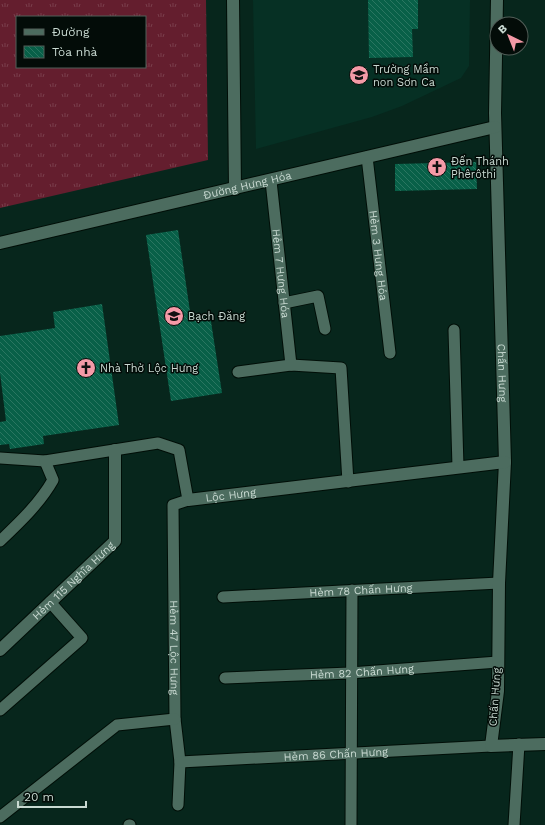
<svg xmlns="http://www.w3.org/2000/svg" width="545" height="825" font-family="'Work Sans',sans-serif">
	<style>
		.built { fill: #063024 }
		.grass { fill: url(#grass-tufts); fill-rule: evenodd }
		.building { fill: url(#building-back-hatch) }
		.lines { fill: none; stroke-linecap: round; stroke-linejoin: round }
		.lane-casing { stroke: #000e07; stroke-width: 13 }
		.street-casing { stroke: #000e07; stroke-width: 14 }
		.lane { stroke: #4c6c5f; stroke-width: 11 }
		.street { stroke: #4c6c5f; stroke-width: 12 }
		.labels { text-anchor: middle; dominant-baseline: central; stroke-width: 3; stroke-linejoin: round; paint-order: stroke }
		.poi-label { font-size: 11px; fill: #c8d9d1; stroke: #030c08; text-anchor: start }
		.street-label { font-size: 11px; fill: #c8d9d1; stroke: #030c08 }
	</style>
	<defs>
		<pattern id="grass-tufts" width="24" height="20" patternUnits="userSpaceOnUse"><rect width="24" height="20" fill="#641e2e"/><path d="M3 7l-1-3M5 7V3M7 7l1-3M15 17l-1-3M17 17v-4M19 17l1-3" fill="none" stroke="#793e4b"/></pattern>
		<pattern id="building-back-hatch" width="6" height="6" patternUnits="userSpaceOnUse"><rect width="6" height="6" fill="#086048"/><path d="M-1 5l2 2M0 0l6 6M5-1l2 2" fill="none" stroke="#2a7661"/></pattern>
	</defs>
	<rect width="100%" height="100%" fill="#07261c"/>
	<polygon class="built" points="253,0 470,0 469,66 461,78 402,106 372,117 256,149"/>
	<path class="grass" d="M0,0h206l2,160 -208,48zM17,17h128v50h-128z"/>
	<g class="building">
		<polygon points="368,0 418,0 418,29 412,29 413,57 369,58"/>
		<polygon points="476,162 477,189 395,191 395,164"/>
		<polygon points="178,230 191,318 210,315 222,393 171,401 146,235"/>
		<polygon points="102,304 119,425 43,436 44,444 10,449 9,444 0,445 0,422 6,421 0,373 0,336 55,328 53,312"/>
	</g>
	<g class="lines">
		<defs>
			<g id="lane">
				<path id="s1" d="M367,157l23,196"/>
				<path id="s2" d="M271,181l20,184"/>
				<polyline points="284,303 318,296 325,329"/>
				<polyline points="454,330 458,467"/>
				<polyline points="238,372 291,365 341,368 348,482"/>
				<path id="s3" d="M0,458l45,3 113,-18 21,7 9,50 -15,5 2,214 5,43 -2,43"/>
				<path d="M0,541c20,-19 40,-38 53,-61l-8,-19"/>
				<path id="s4" d="M223,597l276,-14"/>
				<path id="s5" d="M225,678l125,-5 148,-11"/>
				<polyline points="0,710 82,638 50,602"/>
				<path id="s6" d="M180,762l311,-16"/>
				<polyline points="0,817 117,725 175,719"/>
				<polyline points="129,825 130,825"/>
				<polyline points="351,825 352,590"/>
				<polyline points="514,825 519,744"/>
			</g>
			<g id="street">
				<polyline points="233,0 235,189"/>
				<path id="s7" d="M497,0l-2,113 10,349 -6,121 -1,108 -7,55 54,-2"/>
				<path id="s8" d="M0,243l495,-116"/>
				<path id="s9" d="M188,500l317,-38"/>
				<path id="s10" d="M0,650l115,-109v-91"/>
			</g>
		</defs>
		<use href="#lane" class="lane-casing"/>
		<use href="#street" class="street-casing"/>
		<use href="#lane" class="lane"/>
		<use href="#street" class="street"/>
	</g>
	<defs>
		<symbol id="school-disc" viewBox="-11 -11 22 22"><circle r="9.5" fill="#f49aa7" stroke="#030c08"/><path d="M0-5L7-2L0 1L-7-2ZM-4 1L0 2.5L4 1V4Q0 6-4 4Z" fill="#111"/></symbol>
		<symbol id="church-disc" viewBox="-11 -11 22 22"><circle r="9.5" fill="#f49aa7" stroke="#030c08"/><path d="M-1.2-6h2.4v3.5h3.3v2.4h-3.3V6h-2.4V-.1h-3.3v-2.4h3.3Z" fill="#111"/></symbol>
	</defs>
	<g fill-rule="evenodd">
		<use href="#school-disc" x="348" y="64" width="22" height="22"/>
		<use href="#church-disc" x="426" y="156" width="22" height="22"/>
		<use href="#school-disc" x="163" y="305" width="22" height="22"/>
		<use href="#church-disc" x="75" y="357" width="22" height="22"/>
	</g>
	<g class="labels">
		<g class="poi-label">
			<text x="373" y="69">Trường Mầm<tspan x="373" dy="13">non Sơn Ca</tspan></text>
			<text x="451" y="161">Đến Thánh<tspan x="451" dy="13">Phêrôthi</tspan></text>
			<text x="188" y="316">Bạch Đăng</text>
			<text x="100" y="368">Nhà Thờ Lộc Hưng</text>
		</g>
		<g class="street-label">
			<text stroke="none"><textPath href="#s8" startOffset="254">Đường Hưng Hóa</textPath></text>
			<text stroke="none"><textPath href="#s1" startOffset="99">Hẻm 3 Hưng Hóa</textPath></text>
			<text stroke="none"><textPath href="#s2" startOffset="93">Hẻm 7 Hưng Hóa</textPath></text>
			<text stroke="none"><textPath href="#s7" startOffset="373">Chấn Hưng</textPath></text>
			<text stroke="none"><textPath href="#s9" startOffset="43">Lộc Hưng</textPath></text>
			<text stroke="none"><textPath href="#s10" startOffset="101">Hẻm 115 Nghĩa Hưng</textPath></text>
			<text stroke="none"><textPath href="#s4" startOffset="138">Hẻm 78 Chấn Hưng</textPath></text>
			<text stroke="none"><textPath href="#s3" startOffset="391">Hẻm 47 Lộc Hưng</textPath></text>
			<text stroke="none"><textPath href="#s5" startOffset="137">Hẻm 82 Chấn Hưng</textPath></text>
			<text transform="translate(495 697) rotate(-86)">Chấn Hưng</text>
			<text stroke="none"><textPath href="#s6" startOffset="156">Hẻm 86 Chấn Hưng</textPath></text>
		</g>
	</g>
	<rect x="16" y="16" width="130" height="52" fill="#030c08" stroke="#525e58"/>
	<rect x="24" y="29" width="20" height="6" fill="#4c6c5f" stroke="#525e58"/>
	<text x="52" y="36" font-size="12" fill="#c8d9d1">Đường</text>
	<rect x="24" y="46" width="20" height="12" fill="url(#building-back-hatch)" stroke="#525e58"/>
	<text x="52" y="56" font-size="12" fill="#c8d9d1">Tòa nhà</text>
	<g transform="translate(509 36) rotate(317)"><circle r="19" fill="#030c08" stroke="#525e58"/>
	<path d="M0-3L7 15L0 10L-7 15Z" fill="#f49aa7"/>
	<text y="-6" font-size="11" font-weight="bold" text-anchor="middle" fill="#c8d9d1">B</text>
	</g>
	<path d="M18 801v6h68v-6" fill="none" stroke="#c8d9d1" stroke-width="2"/>
	<text x="24" y="801" font-size="12" fill="#c8d9d1" stroke="#030c08" stroke-width="3" paint-order="stroke">20 m</text>
</svg>
